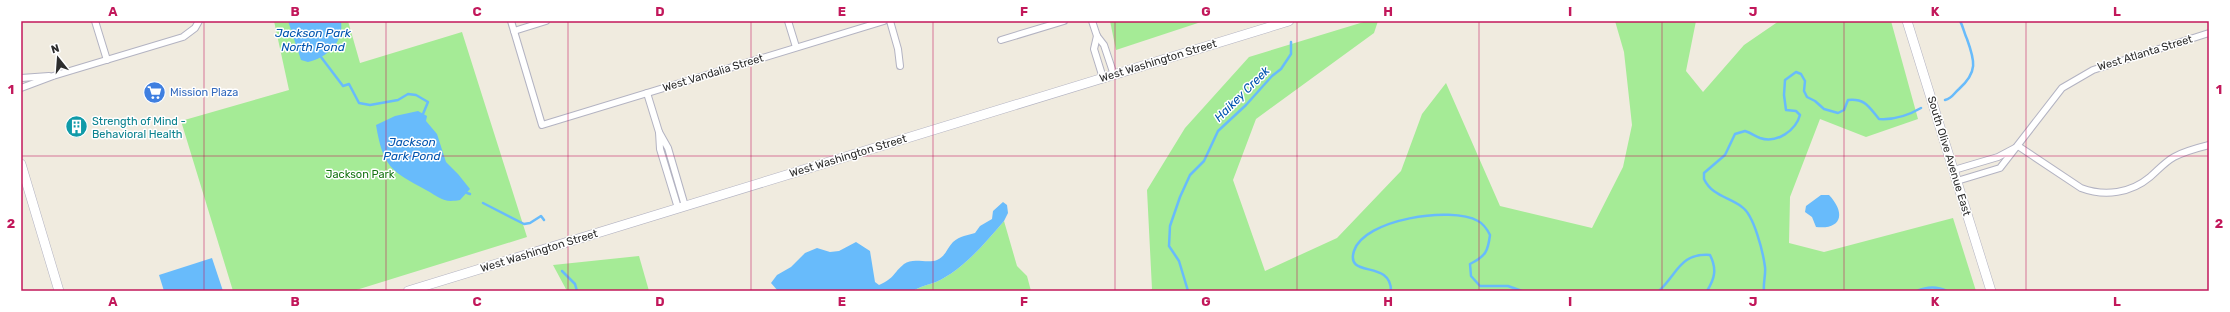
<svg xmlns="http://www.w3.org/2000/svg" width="2230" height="312" font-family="Rubik,sans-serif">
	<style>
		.green { fill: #a5eb96 }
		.water { fill: #68bbfb }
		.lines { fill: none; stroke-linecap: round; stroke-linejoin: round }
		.stream { stroke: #68bbfb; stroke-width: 2.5 }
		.street-casing { stroke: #b3b3c2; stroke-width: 8 }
		.secondary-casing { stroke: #b3b3c2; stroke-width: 10 }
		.street { stroke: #fff; stroke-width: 6 }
		.secondary { stroke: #fff; stroke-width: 9 }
		.grid { fill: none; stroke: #c2185b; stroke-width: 1; stroke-opacity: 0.55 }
		.labels { text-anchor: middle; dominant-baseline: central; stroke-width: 3; stroke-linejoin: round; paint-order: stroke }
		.street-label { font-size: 11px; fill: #2d2d2d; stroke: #fff }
		.shop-label { font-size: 11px; fill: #366cbe; stroke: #fff; text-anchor: start }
		.culture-label { font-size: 11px; fill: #0d838f; stroke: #fff; text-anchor: start }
		.park-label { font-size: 11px; fill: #177413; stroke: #fff }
		.water-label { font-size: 12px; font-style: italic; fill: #0054af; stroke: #fff }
		.neatline { fill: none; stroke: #c2185b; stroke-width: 1.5 }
		.grid-label { font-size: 13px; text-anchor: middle; font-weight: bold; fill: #c2185b }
	</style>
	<rect width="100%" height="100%" fill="#f0ebdf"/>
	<g class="green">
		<polygon points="274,21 348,21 360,63 462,32 527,237 353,291 233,291 181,121 289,90"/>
		<polygon points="1110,21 1204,21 1116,50"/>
		<polygon points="1367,21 1378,21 1374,33 1256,119 1233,180 1265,271 1337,238 1401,171 1422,114 1446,83 1500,206 1592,228 1623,167 1632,125 1624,52 1615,21 1696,21 1686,71 1703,92 1744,45 1779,21 1891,21 1918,119 1866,137 1820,119 1790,197 1789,243 1824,252 1953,218 1976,291 1149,291 1152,289 1147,190 1185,128 1249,57"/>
		<path d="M1004,221l13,45 10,10 4,15h-118c8,-5 15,-6 23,-9 27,-12 49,-39 68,-61z"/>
		<polygon points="639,256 649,291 567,291 553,265"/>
	</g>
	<g class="water">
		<path d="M288,21h53c3,21 -13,36 -33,41l-7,-2z"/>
		<path d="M418,111l9,5 -1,5 11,13 9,28 12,12 12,15 -10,11c-18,3 -19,-2 -34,-10 -35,-19 -43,-23 -50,-65l19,-9z"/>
		<path d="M1821,195h8c17,18 13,35 -13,32l-4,-10 -7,-5 1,-6z"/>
		<path d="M1003,202l4,3 1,8 -4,8c-19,22 -41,49 -68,61 -8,3 -15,4 -23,9h-135l-7,-8 6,-8 14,-8 14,-14 12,-5 13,4 9,-1 17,-9 14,9 5,31 4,3c16,-7 14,-12 25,-21 9,-7 23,0 33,-4 9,-4 10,-12 16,-18 7,-6 15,-7 22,-9l5,-7 12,-7 1,-8z"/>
		<polygon points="212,258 223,291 164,291 159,275"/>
	</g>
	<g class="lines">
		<g class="stream">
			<polyline points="321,57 343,86 349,84 359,103 370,105 398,100 408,94 416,95 428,102 423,114"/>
			<path d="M1945,100c8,-2 8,-6 14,-11 19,-17 16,-28 8,-50 -3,-6 -4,-13 -7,-18"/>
			<polyline points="467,193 470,194"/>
			<polyline points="483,203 524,224 530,223 541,216 544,220"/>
			<polyline points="562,271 575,284 577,291"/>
			<polyline points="1188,291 1179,261 1169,246 1170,226 1180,197 1190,175 1204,161 1218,131 1246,105 1272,76 1281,69 1291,54 1291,42"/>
			<path d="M1391,291c0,-32 -46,-12 -37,-40 10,-32 97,-45 124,-30 6,3 9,8 12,14 -2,16 -4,21 -20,29l1,12 9,10h28l14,5"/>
			<path d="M1659,291c19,-18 21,-38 51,-36 7,14 5,23 -3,36"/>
			<path d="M1764,291c-1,-8 2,-17 1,-24 -2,-15 -11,-52 -23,-60 -13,-10 -30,-11 -38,-28v-6l21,-18 10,-21 10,-3c6,2 10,5 15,7 17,6 36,-8 40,-23l-4,-4 -10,-1 -2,-15 1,-15 11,-8 5,2 4,7 -1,10 3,6 8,4 9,8 14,4 6,-3 4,-10c17,-2 21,7 31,19 14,1 30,-4 42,-11"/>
			<path d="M1917,291c11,-5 20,-5 30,0"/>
		</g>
		<defs>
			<g id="street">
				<polyline points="95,21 107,60"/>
				<polyline points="511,21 542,125 884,21"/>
				<polyline points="788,21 796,47"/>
				<polyline points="890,21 898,49 900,66"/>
				<polyline points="1092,21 1097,36 1104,45 1114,75"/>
				<polyline points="514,31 546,21"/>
				<polyline points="1097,36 1094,49 1103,78"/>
				<polyline points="1001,40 1064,21"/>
				<polyline points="21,78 49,76"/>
				<polyline points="21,88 53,76 183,37 195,28 199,21"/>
				<polyline points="647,93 659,132"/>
				<path d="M2018,146l63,42c24,9 50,5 69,-11 8,-7 15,-15 24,-20 11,-6 23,-9 35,-12"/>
				<polyline points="1954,170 1998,157 2015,148"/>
				<polyline points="1957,181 2000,168 2062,88 2093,70 2209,33"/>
				<polyline points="678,208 660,149 659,132 668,148 685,206"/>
			</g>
			<g id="secondary">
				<polyline points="1907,21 1991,291"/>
				<polyline points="21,164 59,291"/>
				<polyline points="408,291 1289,21"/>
			</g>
		</defs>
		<use href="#street" class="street-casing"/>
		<use href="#secondary" class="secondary-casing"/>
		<use href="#street" class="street"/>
		<use href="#secondary" class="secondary"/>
	</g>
	<path class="grid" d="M204,21v270M386,21v270M568,21v270M751,21v270M933,21v270M1115,21v270M1297,21v270M1479,21v270M1662,21v270M1844,21v270M2026,21v270M21,156h2188"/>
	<defs>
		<symbol id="supermarket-disc" viewBox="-11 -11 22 22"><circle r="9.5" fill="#3f7fe0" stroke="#fff"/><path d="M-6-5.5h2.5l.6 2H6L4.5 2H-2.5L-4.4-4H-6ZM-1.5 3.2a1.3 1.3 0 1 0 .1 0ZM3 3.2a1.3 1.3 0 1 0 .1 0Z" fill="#fff"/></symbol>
		<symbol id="building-disc" viewBox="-11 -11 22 22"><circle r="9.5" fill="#0f9aa8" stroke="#fff"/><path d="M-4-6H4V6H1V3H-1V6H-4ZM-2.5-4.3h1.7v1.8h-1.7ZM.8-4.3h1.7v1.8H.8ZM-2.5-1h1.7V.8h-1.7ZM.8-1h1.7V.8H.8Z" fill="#fff"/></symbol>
	</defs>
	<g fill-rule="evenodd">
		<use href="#supermarket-disc" x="142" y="80" width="25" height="25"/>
		<use href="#building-disc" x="64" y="114" width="25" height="25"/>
	</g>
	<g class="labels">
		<g class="street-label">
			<text transform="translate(2145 53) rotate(-17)">West Atlanta Street</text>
			<text transform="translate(1158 61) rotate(-17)">West Washington Street</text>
			<text transform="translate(713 73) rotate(-17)">West Vandalia Street</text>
			<text transform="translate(848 156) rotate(-17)">West Washington Street</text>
			<text transform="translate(1949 156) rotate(73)">South Olive Avenue East</text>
			<text transform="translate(539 251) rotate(-17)">West Washington Street</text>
		</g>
		<g class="shop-label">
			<text x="170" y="92">Mission Plaza</text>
		</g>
		<g class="culture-label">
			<text x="92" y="121">Strength of Mind -<tspan x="92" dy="13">Behavioral Health</tspan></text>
		</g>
		<g class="park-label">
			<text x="360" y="174">Jackson Park</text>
		</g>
		<g class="water-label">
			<text x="313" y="33">Jackson Park<tspan x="313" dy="14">North Pond</tspan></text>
			<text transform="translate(1242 94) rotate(-45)">Haikey Creek</text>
			<text x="412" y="142">Jackson<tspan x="412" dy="14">Park Pond</tspan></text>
		</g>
	</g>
	<rect width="2230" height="312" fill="none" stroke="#ffffff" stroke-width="44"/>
	<g transform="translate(58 58) rotate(343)" stroke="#ffffff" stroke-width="3" paint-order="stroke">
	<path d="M0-3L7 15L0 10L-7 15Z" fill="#2d2d2d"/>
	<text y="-6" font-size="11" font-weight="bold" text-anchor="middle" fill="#2d2d2d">N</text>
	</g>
	<rect x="22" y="22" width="2186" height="268" class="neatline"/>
	<g class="grid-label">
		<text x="113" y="16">A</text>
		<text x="295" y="16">B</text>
		<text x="477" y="16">C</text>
		<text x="660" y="16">D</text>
		<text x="842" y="16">E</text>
		<text x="1024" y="16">F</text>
		<text x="1206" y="16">G</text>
		<text x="1388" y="16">H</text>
		<text x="1570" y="16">I</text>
		<text x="1753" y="16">J</text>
		<text x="1935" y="16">K</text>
		<text x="2117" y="16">L</text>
		<text x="11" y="94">1</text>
		<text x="2219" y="94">1</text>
		<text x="11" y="228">2</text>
		<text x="2219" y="228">2</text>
		<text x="113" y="306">A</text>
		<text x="295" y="306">B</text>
		<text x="477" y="306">C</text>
		<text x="660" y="306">D</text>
		<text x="842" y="306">E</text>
		<text x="1024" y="306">F</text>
		<text x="1206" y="306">G</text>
		<text x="1388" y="306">H</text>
		<text x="1570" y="306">I</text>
		<text x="1753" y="306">J</text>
		<text x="1935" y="306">K</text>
		<text x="2117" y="306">L</text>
	</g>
</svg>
